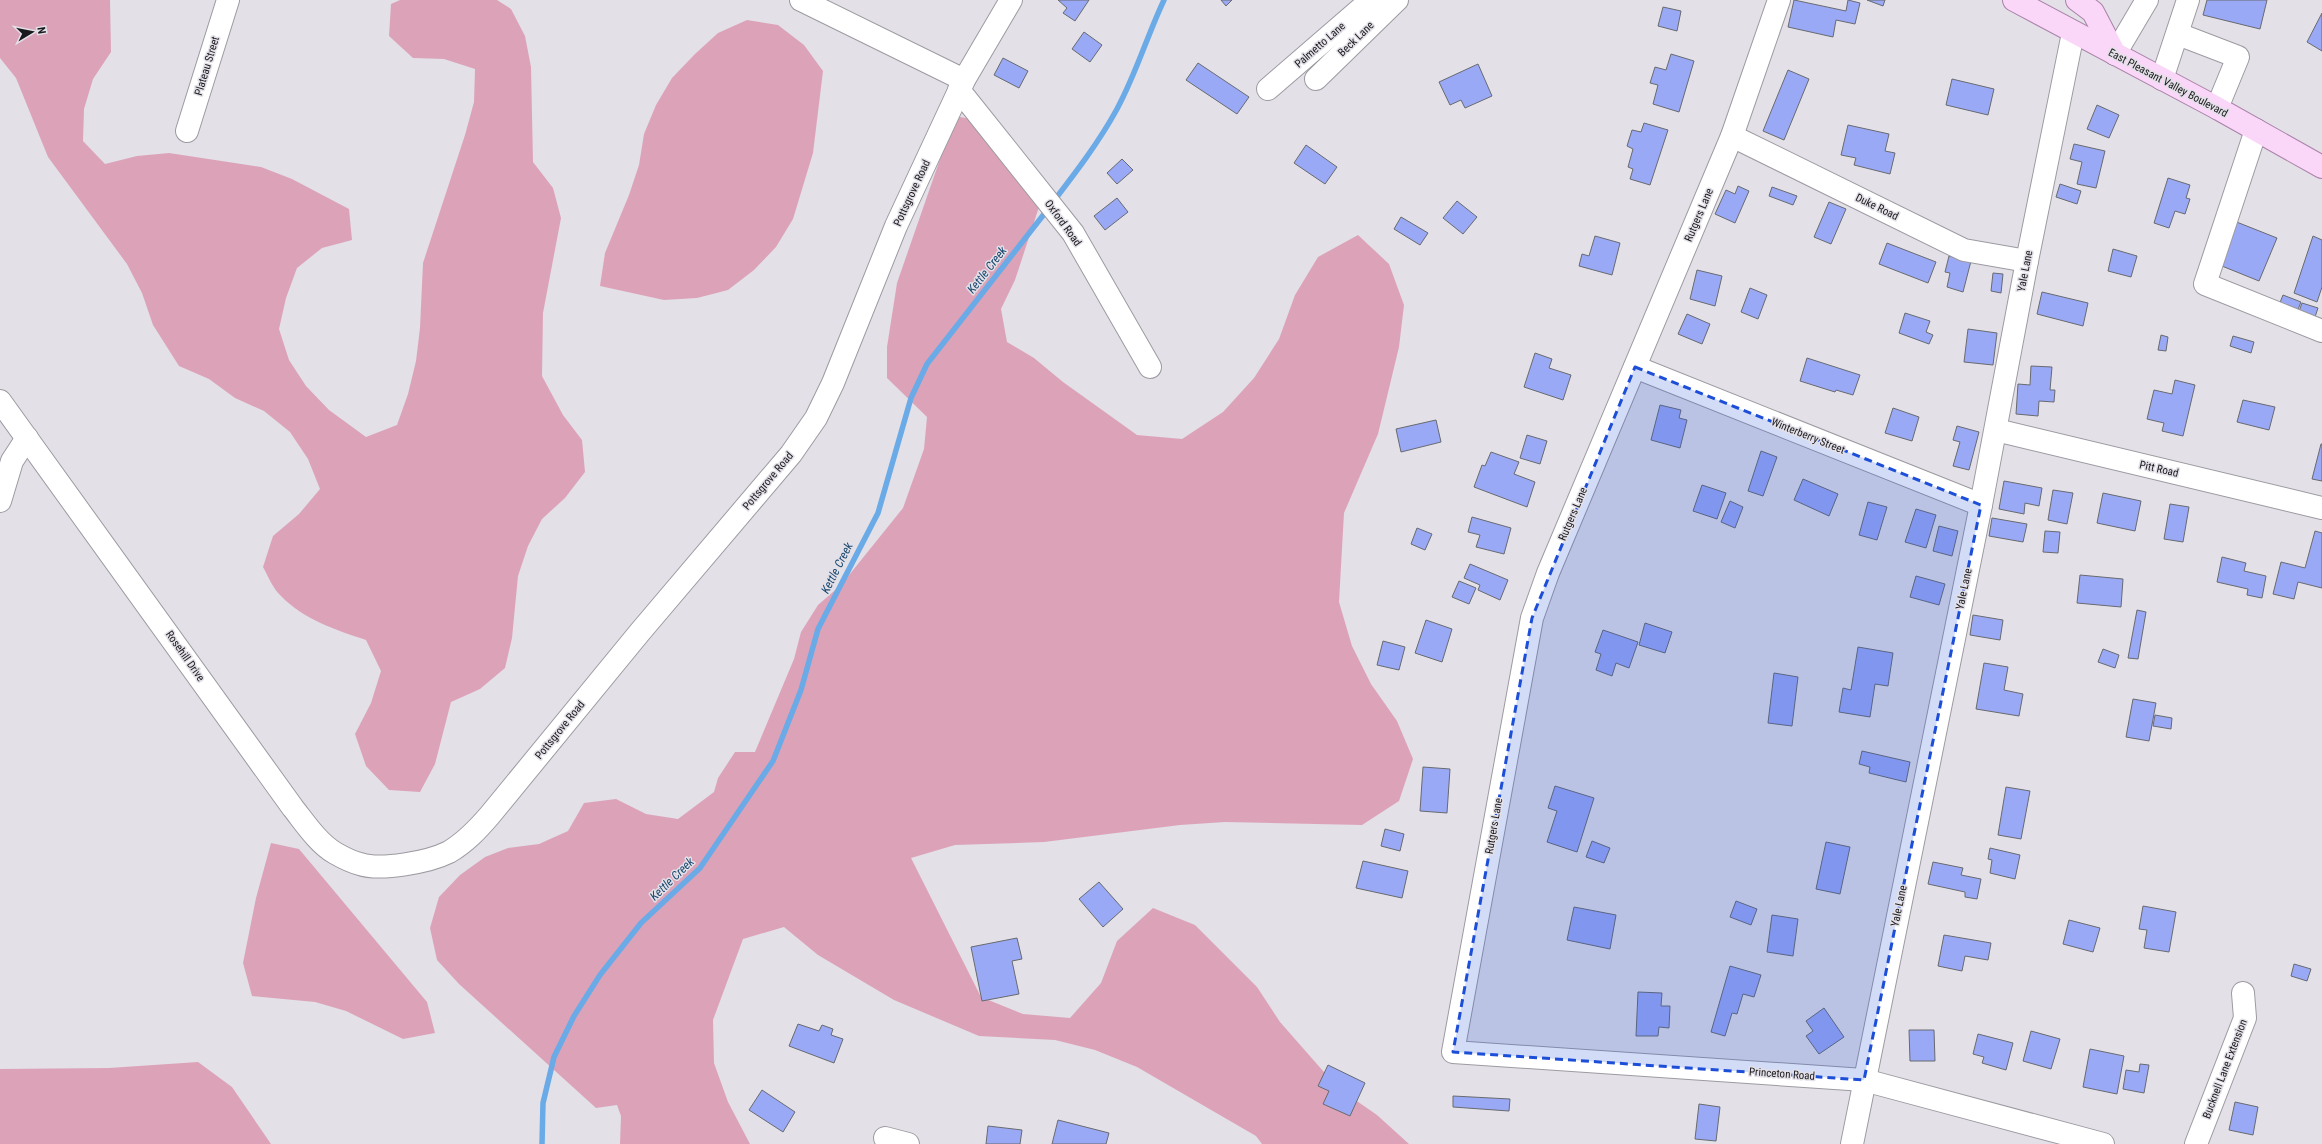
<svg xmlns="http://www.w3.org/2000/svg" width="2322" height="1144" font-family="'Roboto Condensed',sans-serif">
	<style>
		.green { fill: #dca3b8 }
		.lines { fill: none; stroke-linecap: round; stroke-linejoin: round }
		.stream { stroke: #6aaae7; stroke-width: 5.5 }
		.building { fill: #9aa9f5; stroke: #686a70 }
		.minor-casing { stroke: #9d9aa1; stroke-width: 24 }
		.major-casing { stroke: #aa82a8; stroke-width: 24 }
		.minor { stroke: #fff; stroke-width: 22 }
		.major { stroke: #fad6f8; stroke-width: 22 }
		.marked { fill: #1d4ed8; fill-opacity: 0.2; stroke: #1d4ed8; stroke-width: 3; stroke-dasharray: 8 5; stroke-linejoin: round }
		.labels { text-anchor: middle; dominant-baseline: central; stroke-width: 3; stroke-linejoin: round; paint-order: stroke }
		.street-label { font-size: 11px; fill: #1a191c; stroke: #e3e0e8 }
		.water-label { font-size: 12px; font-style: italic; fill: #18466e; stroke: #e3e0e8 }
	</style>
	<rect width="100%" height="100%" fill="#e3e0e8"/>
	<g class="green">
		<path d="M0,0h110l1,52 -18,27 -9,30 -1,32 22,23 32,-8 32,-3 92,14 31,12 57,30 3,31 -30,8 -25,20 -11,30 -7,31 10,31 17,26 23,24 37,27 31,-12 11,-31 8,-33 4,-33 3,-65 42,-128 9,-33 1,-33 -31,-10 -31,-1 -24,-22 2,-32 9,-4h97l14,9 14,27 6,31 2,95 20,26 8,30 -18,95 -1,63 21,39 19,25 3,32 -20,26 -23,21 -14,27 -10,30 -6,62 -7,30 -25,21 -29,13 -16,62 -15,28 -31,-2 -23,-24 -11,-32 16,-31 10,-32 -15,-31c-30,-10 -63,-21 -85,-44 -8,-7 -13,-20 -18,-29l10,-31 26,-22 21,-25 -12,-30 -18,-27 -26,-21 -29,-13 -26,-19 -30,-13 -26,-41 -11,-32 -15,-29 -79,-107 -32,-79 -16,-20z"/>
		<polygon points="747,20 778,25 804,45 823,71 813,153 793,219 776,247 754,270 728,290 697,298 664,300 600,286 605,253 629,195 639,165 644,134 656,105 672,78 695,54 718,33"/>
		<polygon points="955,116 986,122 1039,207 1015,280 1001,309 1007,342 1034,358 1063,382 1137,435 1182,439 1223,412 1254,378 1279,339 1295,295 1318,257 1358,235 1389,264 1404,305 1399,347 1378,434 1344,513 1339,602 1352,646 1371,684 1397,721 1413,759 1399,801 1362,825 1225,822 1180,825 1044,842 955,845 911,858 981,997 1023,1014 1070,1018 1101,983 1117,941 1153,908 1195,925 1257,987 1280,1022 1338,1088 1377,1115 1409,1144 1262,1144 1256,1136 1137,1067 1095,1050 1055,1040 979,1036 894,1000 818,955 784,927 743,939 713,1020 714,1063 728,1102 750,1144 620,1144 621,1116 617,1105 596,1108 459,984 437,960 430,928 439,897 460,875 485,857 508,848 539,844 568,831 584,803 616,799 646,814 678,819 714,792 718,778 735,752 755,752 794,659 801,632 818,605 841,585 903,508 924,449 927,417 887,378 887,347 897,283"/>
		<polygon points="271,843 299,849 427,1002 435,1033 403,1039 346,1011 315,1002 252,996 243,963 256,898"/>
		<polygon points="198,1062 232,1087 271,1144 0,1144 0,1069 109,1068"/>
	</g>
	<g class="lines">
		<g class="stream">
			<path d="M1053,202c23,-30 46,-60 64,-93 19,-35 30,-73 47,-109"/>
			<polyline points="542,1144 543,1103 554,1057 574,1016 600,975 641,923 700,868 773,761 801,690 818,629 878,513 911,398 927,364 1048,209"/>
		</g>
	</g>
	<g class="building">
		<polygon points="1058,0 1089,0 1075,21 1063,13 1067,8"/>
		<polygon points="1221,0 1232,0 1226,6"/>
		<polygon points="1794,0 1846,11 1848,0 1860,3 1855,24 1836,20 1833,37 1788,27"/>
		<polygon points="1867,0 1885,0 1883,6"/>
		<polygon points="2207,0 2267,0 2260,29 2203,15"/>
		<polygon points="1663,7 1681,11 1677,31 1658,26"/>
		<polygon points="2322,13 2322,51 2307,42"/>
		<polygon points="1084,32 1102,45 1090,62 1072,49"/>
		<polygon points="1671,54 1694,61 1679,112 1653,104 1658,85 1650,83 1655,67 1666,70"/>
		<polygon points="1003,58 1028,71 1019,88 994,75"/>
		<polygon points="1198,63 1249,97 1237,114 1186,80"/>
		<polygon points="1478,64 1492,96 1465,108 1461,100 1450,105 1439,82"/>
		<polygon points="1788,70 1809,79 1784,140 1763,131"/>
		<polygon points="1952,79 1994,89 1988,115 1946,105"/>
		<polygon points="2097,105 2119,115 2109,138 2087,129"/>
		<polygon points="1644,123 1668,130 1650,185 1630,179 1633,169 1628,167 1633,149 1627,146 1632,130 1641,132"/>
		<polygon points="1848,125 1889,134 1885,151 1895,153 1890,174 1854,165 1856,158 1841,155"/>
		<polygon points="2074,144 2105,151 2096,188 2077,184 2082,162 2070,159"/>
		<polygon points="1306,145 1337,167 1325,184 1294,163"/>
		<polygon points="1122,159 1133,170 1117,184 1107,173"/>
		<polygon points="2168,178 2190,185 2186,198 2190,199 2185,214 2175,211 2169,228 2154,223"/>
		<polygon points="2060,184 2081,191 2077,204 2056,197"/>
		<polygon points="1738,186 1749,191 1735,223 1715,214 1726,190 1735,194"/>
		<polygon points="1772,187 1797,196 1793,205 1769,196"/>
		<polygon points="1117,198 1128,212 1105,230 1094,216"/>
		<polygon points="1457,201 1477,217 1463,234 1443,218"/>
		<polygon points="1829,202 1846,209 1831,244 1814,237"/>
		<polygon points="1401,217 1428,233 1420,245 1394,229"/>
		<polygon points="2229,219 2277,238 2259,281 2212,262"/>
		<polygon points="1595,236 1620,243 1612,275 1579,266 1582,254 1589,256"/>
		<polygon points="2313,236 2322,240 2322,287 2317,302 2294,293"/>
		<polygon points="1887,243 1936,262 1928,283 1879,264"/>
		<polygon points="2113,249 2137,256 2131,277 2108,271"/>
		<polygon points="1949,256 1971,261 1963,292 1947,287 1950,273 1945,272"/>
		<polygon points="1697,270 1722,276 1715,306 1690,299"/>
		<polygon points="1993,273 2003,274 2001,293 1991,291"/>
		<polygon points="1750,288 1767,295 1758,319 1741,312"/>
		<polygon points="2042,292 2088,303 2083,326 2037,314"/>
		<polygon points="2283,295 2301,302 2295,317 2277,310"/>
		<polygon points="2302,303 2318,308 2312,326 2296,320"/>
		<polygon points="1905,313 1930,321 1926,332 1933,335 1929,344 1899,333"/>
		<polygon points="1687,314 1710,324 1702,344 1678,334"/>
		<polygon points="1968,329 1997,333 1993,365 1964,362"/>
		<polygon points="2161,335 2168,337 2166,351 2158,350"/>
		<polygon points="2233,336 2254,342 2251,353 2230,346"/>
		<polygon points="1535,353 1552,359 1549,368 1571,375 1563,400 1524,387"/>
		<polygon points="1807,358 1860,375 1853,395 1836,390 1835,392 1800,381"/>
		<polygon points="2031,366 2052,367 2050,390 2055,390 2054,402 2039,401 2038,416 2016,414 2018,384 2030,385"/>
		<polygon points="2175,380 2195,385 2183,436 2162,431 2164,423 2147,419 2154,390 2172,394"/>
		<polygon points="2243,400 2275,407 2269,430 2237,422"/>
		<polygon points="1660,405 1681,410 1679,418 1687,420 1680,448 1651,440"/>
		<polygon points="1893,408 1919,417 1912,441 1885,433"/>
		<polygon points="1436,420 1441,442 1401,452 1396,429"/>
		<polygon points="1957,426 1979,432 1969,470 1953,466 1960,442 1953,440"/>
		<polygon points="1527,435 1547,441 1540,464 1520,458"/>
		<polygon points="2321,444 2322,444 2322,481 2312,479"/>
		<polygon points="1761,451 1777,457 1763,496 1748,491"/>
		<polygon points="1491,452 1519,462 1514,474 1535,482 1527,507 1474,487 1482,465 1485,466"/>
		<polygon points="1803,479 1838,494 1829,516 1794,500"/>
		<polygon points="2004,481 2042,488 2039,506 2025,503 2024,514 1999,509"/>
		<polygon points="1702,485 1726,493 1717,519 1693,511"/>
		<polygon points="2053,490 2073,493 2067,524 2048,520"/>
		<polygon points="2103,493 2141,501 2135,531 2097,523"/>
		<polygon points="1730,501 1743,507 1735,528 1721,522"/>
		<polygon points="1868,502 1887,507 1877,540 1859,535"/>
		<polygon points="2170,504 2189,507 2183,542 2164,539"/>
		<polygon points="1916,509 1936,515 1926,548 1905,542"/>
		<polygon points="1472,517 1511,528 1504,554 1476,547 1480,535 1468,532"/>
		<polygon points="1992,518 2027,524 2023,542 1989,536"/>
		<polygon points="1939,526 1958,531 1952,556 1933,551"/>
		<polygon points="1417,528 1432,534 1425,550 1411,544"/>
		<polygon points="2045,531 2060,532 2058,553 2043,552"/>
		<polygon points="2315,531 2322,533 2322,588 2298,582 2294,599 2273,594 2281,562 2305,568"/>
		<polygon points="2222,557 2246,563 2244,571 2266,576 2262,598 2247,595 2248,589 2217,582"/>
		<polygon points="1470,564 1508,580 1500,600 1478,590 1480,585 1464,578"/>
		<polygon points="2080,575 2123,579 2121,607 2077,603"/>
		<polygon points="1916,576 1945,584 1939,605 1910,597"/>
		<polygon points="1459,581 1476,588 1469,604 1452,597"/>
		<polygon points="2137,610 2146,612 2138,659 2128,658"/>
		<polygon points="1973,615 2003,620 2000,640 1970,635"/>
		<polygon points="1426,620 1452,629 1442,662 1415,653"/>
		<polygon points="1645,623 1672,632 1665,653 1639,645"/>
		<polygon points="1603,630 1638,642 1629,668 1616,663 1612,676 1596,670 1601,654 1595,652"/>
		<polygon points="1383,641 1405,647 1399,670 1377,665"/>
		<polygon points="1858,647 1893,653 1888,686 1875,684 1870,717 1839,712 1843,688 1851,690"/>
		<polygon points="2103,649 2119,655 2115,668 2098,662"/>
		<polygon points="1984,663 2008,667 2004,690 2023,694 2019,716 1976,709"/>
		<polygon points="1774,673 1798,677 1792,726 1768,723"/>
		<polygon points="2133,699 2156,703 2149,741 2126,737"/>
		<polygon points="2155,715 2172,718 2171,729 2153,726"/>
		<polygon points="1862,751 1910,762 1906,782 1869,773 1870,767 1859,764"/>
		<polygon points="1423,767 1450,769 1447,813 1420,811"/>
		<polygon points="1555,786 1594,798 1577,852 1547,842 1557,811 1548,808"/>
		<polygon points="2006,787 2030,791 2021,839 1998,835"/>
		<polygon points="1385,829 1404,834 1400,851 1381,846"/>
		<polygon points="1592,841 1610,848 1604,863 1586,857"/>
		<polygon points="1826,842 1850,847 1840,894 1816,889"/>
		<polygon points="1990,848 2020,855 2015,879 1990,873 1992,860 1988,859"/>
		<polygon points="1363,861 1408,871 1402,898 1356,888"/>
		<polygon points="1933,862 1963,868 1961,875 1981,879 1977,899 1965,897 1965,892 1928,884"/>
		<polygon points="1099,882 1123,909 1103,927 1079,899"/>
		<polygon points="1736,901 1757,909 1751,925 1730,917"/>
		<polygon points="2143,906 2176,912 2169,952 2144,948 2147,930 2139,929"/>
		<polygon points="1574,907 1616,915 1610,949 1567,940"/>
		<polygon points="1772,915 1798,919 1793,956 1767,952"/>
		<polygon points="2069,920 2100,928 2093,952 2063,944"/>
		<polygon points="1944,935 1991,943 1988,960 1965,956 1962,971 1938,966"/>
		<polygon points="1017,938 1022,959 1012,961 1019,994 982,1001 971,947"/>
		<polygon points="2294,964 2311,969 2307,981 2291,976"/>
		<polygon points="1730,966 1761,975 1754,997 1743,994 1737,1014 1732,1013 1725,1036 1711,1032"/>
		<polygon points="1638,992 1662,993 1661,1006 1670,1006 1669,1028 1659,1027 1658,1036 1636,1036"/>
		<polygon points="1824,1008 1844,1037 1819,1054 1806,1036 1813,1031 1806,1021"/>
		<polygon points="798,1024 819,1031 822,1025 833,1029 831,1035 843,1039 834,1063 789,1046"/>
		<polygon points="1909,1030 1934,1030 1935,1061 1910,1061"/>
		<polygon points="2031,1031 2060,1039 2051,1069 2023,1061"/>
		<polygon points="1978,1034 2013,1043 2006,1070 1982,1063 1984,1057 1973,1054"/>
		<polygon points="2090,1049 2124,1056 2117,1094 2083,1087"/>
		<polygon points="2140,1064 2149,1065 2144,1093 2123,1089 2126,1070 2139,1072"/>
		<polygon points="1328,1065 1365,1083 1350,1116 1323,1104 1329,1091 1318,1086"/>
		<polygon points="762,1090 795,1112 783,1132 749,1110"/>
		<polygon points="1453,1096 1510,1099 1509,1111 1453,1107"/>
		<polygon points="2235,1102 2258,1107 2253,1135 2229,1130"/>
		<polygon points="1699,1104 1720,1107 1716,1141 1695,1139"/>
		<polygon points="1058,1120 1109,1133 1106,1144 1052,1144"/>
		<polygon points="988,1126 1022,1130 1020,1144 986,1144"/>
	</g>
	<g class="lines">
		<defs>
			<g id="minor">
				<polyline points="801,0 964,80"/>
				<polyline points="1779,0 1732,136 1548,573 1532,618 1453,1052 1864,1080 2103,1144"/>
				<polyline points="2178,34 2238,57 2217,108"/>
				<polyline points="2115,54 2147,0"/>
				<polyline points="1316,79 1397,0"/>
				<polyline points="2162,79 2188,0"/>
				<polyline points="1268,89 1371,0"/>
				<polyline points="959,90 1073,233 1150,367"/>
				<polyline points="2256,130 2205,284 2322,331"/>
				<polyline points="187,131 228,0"/>
				<polyline points="1732,136 1964,250 2027,261"/>
				<polyline points="1635,367 1981,505"/>
				<path d="M0,401l293,407c12,15 25,35 42,45 7,4 16,9 25,11 21,7 69,-2 89,-12 17,-10 29,-23 41,-37l150,-183 151,-178 25,-36 17,-35 63,-157 68,-146 47,-80"/>
				<polyline points="1996,430 2322,508"/>
				<polyline points="0,501 12,461 27,438"/>
				<polyline points="885,1138 908,1144"/>
				<polyline points="1852,1144 1981,505 2027,261 2073,33"/>
				<polyline points="2196,1144 2245,1018 2243,993"/>
			</g>
			<g id="major">
				<polyline points="2014,0 2217,108 2322,167"/>
				<polyline points="2077,0 2093,12 2115,54"/>
			</g>
		</defs>
		<use href="#minor" class="minor-casing"/>
		<use href="#major" class="major-casing"/>
		<use href="#minor" class="minor"/>
		<use href="#major" class="major"/>
	</g>
	<path class="marked" d="M1635,367l346,138 -117,575 -411,-28 79,-434z"/>
	<g class="labels">
		<g class="street-label">
			<text transform="translate(1356 39) rotate(-44)">Beck Lane</text>
			<text transform="translate(1320 45) rotate(-41)">Palmetto Lane</text>
			<text transform="translate(207 66) rotate(-73)">Plateau Street</text>
			<text transform="translate(2168 83) rotate(28)">East Pleasant Valley Boulevard</text>
			<text transform="translate(912 193) rotate(-65)">Pottsgrove Road</text>
			<text transform="translate(1877 207) rotate(26)">Duke Road</text>
			<text transform="translate(1699 215) rotate(-67)">Rutgers Lane</text>
			<text transform="translate(1063 223) rotate(54)">Oxford Road</text>
			<text transform="translate(2025 271) rotate(-79)">Yale Lane</text>
			<text transform="translate(1808 436) rotate(22)">Winterberry Street</text>
			<text transform="translate(2159 469) rotate(13)">Pitt Road</text>
			<text transform="translate(768 481) rotate(-50)">Pottsgrove Road</text>
			<text transform="translate(1573 514) rotate(-67)">Rutgers Lane</text>
			<text transform="translate(1964 589) rotate(-78)">Yale Lane</text>
			<text transform="translate(185 656) rotate(55)">Rosehill Drive</text>
			<text transform="translate(560 730) rotate(-51)">Pottsgrove Road</text>
			<text transform="translate(1494 826) rotate(-80)">Rutgers Lane</text>
			<text transform="translate(1899 906) rotate(-78)">Yale Lane</text>
			<text transform="translate(2225 1069) rotate(-69)">Bucknell Lane Extension</text>
			<text transform="translate(1782 1074) rotate(4)">Princeton Road</text>
		</g>
		<g class="water-label">
			<text transform="translate(987 270) rotate(-52)">Kettle Creek</text>
			<text transform="translate(837 568) rotate(-63)">Kettle Creek</text>
			<text transform="translate(672 879) rotate(-44)">Kettle Creek</text>
		</g>
	</g>
	<g transform="translate(32 32) rotate(80)" stroke="#e3e0e8" stroke-width="3" paint-order="stroke">
	<path d="M0-3L7 15L0 10L-7 15Z" fill="#1a191c"/>
	<text y="-6" font-size="11" font-weight="bold" text-anchor="middle" fill="#1a191c">N</text>
	</g>
</svg>
